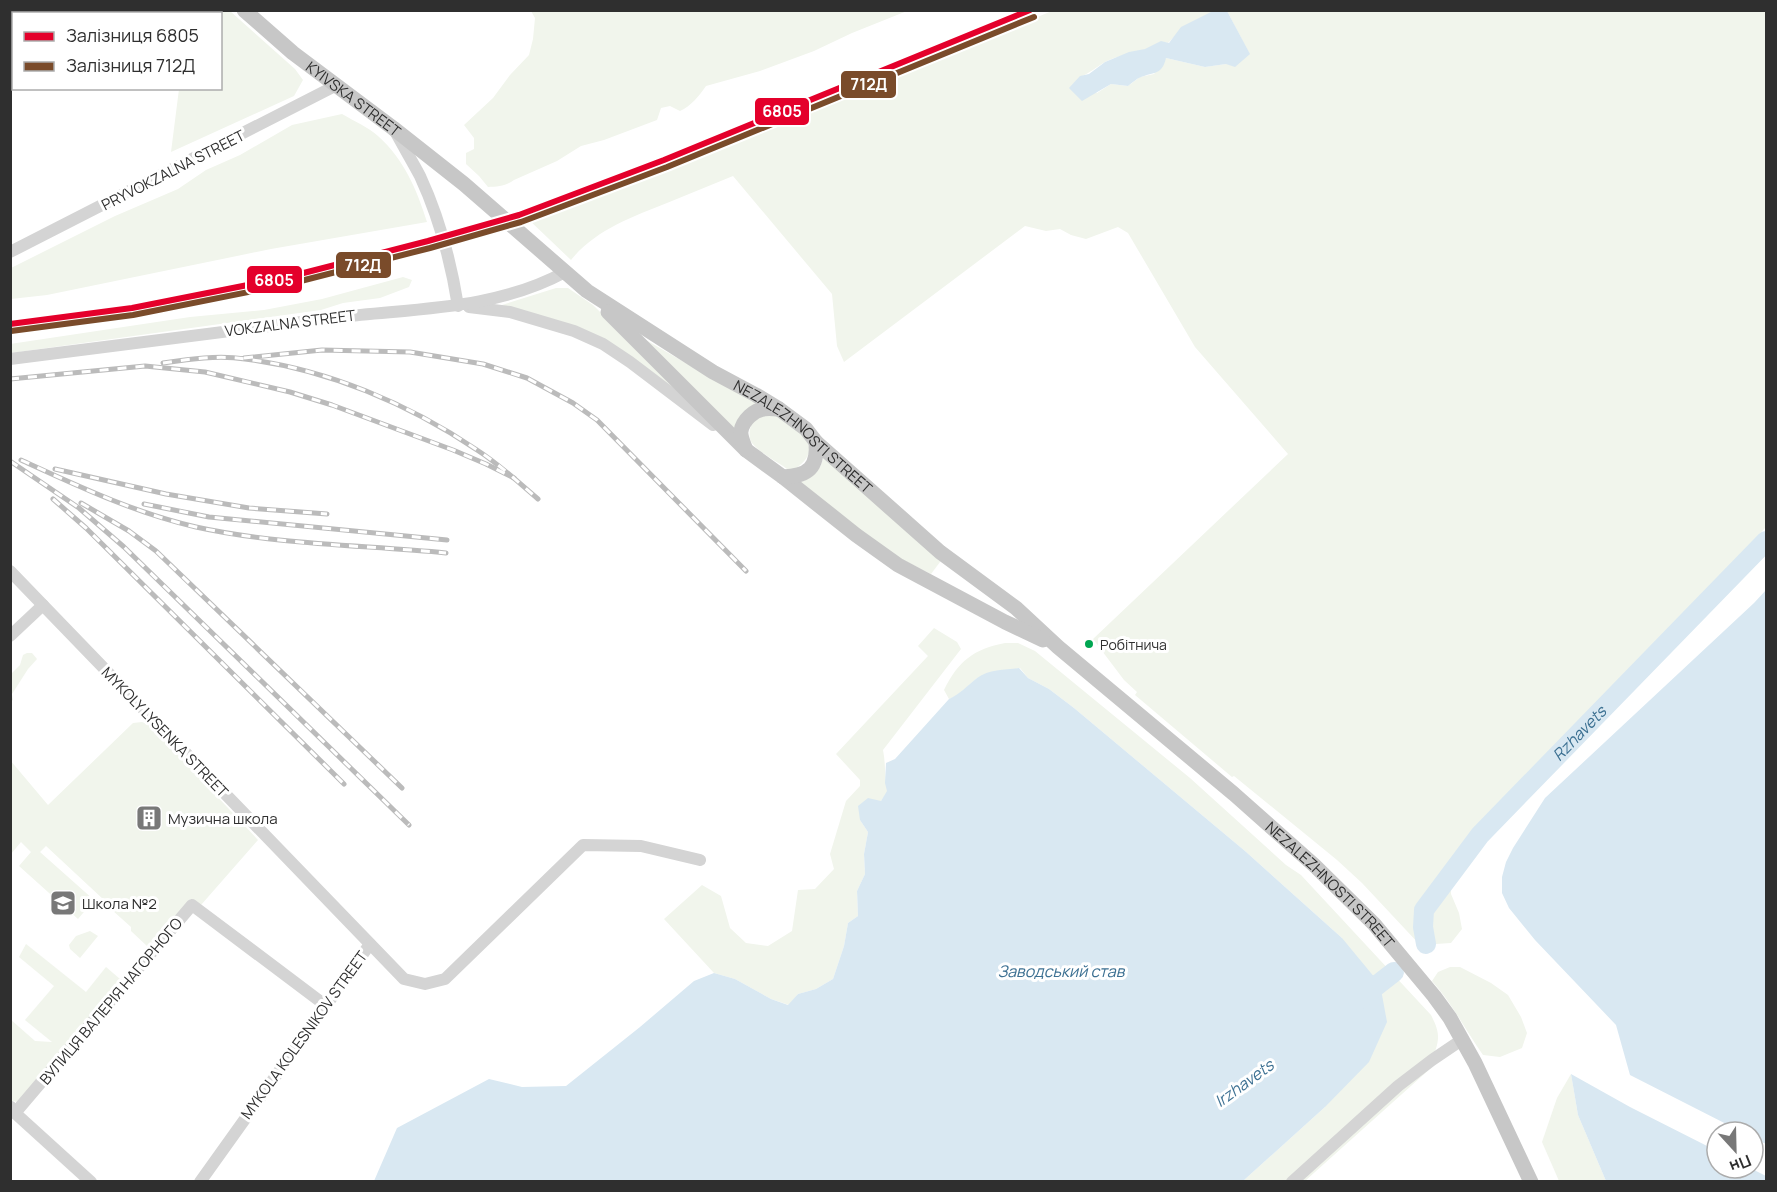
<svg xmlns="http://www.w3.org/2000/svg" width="1777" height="1192" font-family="Manrope,sans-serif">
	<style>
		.green { fill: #f1f5ec }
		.water { fill: #d9e8f2 }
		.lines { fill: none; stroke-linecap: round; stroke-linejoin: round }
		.river { stroke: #d9e8f2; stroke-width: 20 }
		.minor { stroke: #d4d4d4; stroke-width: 12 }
		.major { stroke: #c7c7c7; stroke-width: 15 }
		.rail-casing { stroke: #bbb; stroke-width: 5 }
		.rail { stroke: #fff; stroke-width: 3; stroke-dasharray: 9; stroke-linecap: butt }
		.rail-1-casing { stroke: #fff; stroke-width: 10 }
		.rail-2-casing { stroke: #fff; stroke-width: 10 }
		.rail-1 { stroke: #e4002b; stroke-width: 6 }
		.rail-2 { stroke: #7a4b2a; stroke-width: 6 }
		.bus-dot { fill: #00a651; stroke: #fff; stroke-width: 2 }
		.labels { text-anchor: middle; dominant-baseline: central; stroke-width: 6; stroke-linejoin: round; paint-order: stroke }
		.bus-label { font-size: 14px; fill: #2f2f2f; stroke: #fff; text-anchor: start }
		.street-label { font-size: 15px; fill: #2f2f2f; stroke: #fff }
		.poi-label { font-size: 15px; fill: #2f2f2f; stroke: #fff; text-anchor: start }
		.water-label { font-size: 16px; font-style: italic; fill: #3c7092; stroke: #fff }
		.line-badge { stroke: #fff; stroke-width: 2 }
		.badge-label { font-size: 16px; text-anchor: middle; font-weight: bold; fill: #fff }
	</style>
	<rect width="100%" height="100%" fill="#fff"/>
	<g class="green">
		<polygon points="182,11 230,11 295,69 303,80 294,96 171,152 179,89 220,88 220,14 185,13"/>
		<path d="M531,11h376l-55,22 -38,18 -54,20 -54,15c-7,10 -15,20 -26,25l-10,-5 -9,2 -4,12 -53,20 -23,6 -24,15 -43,19c-8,6 -16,7 -26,7l-9,-11 -13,-12v-11l8,-4v-11l-10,-13 29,-27 17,-23 19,-20 4,-16 2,-21z"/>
		<path d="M1052,11h163l-41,26 -6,6c-9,-2 -13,3 -22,6 -14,5 -28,6 -41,13 -9,5 -15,11 -25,15l17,16 14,-9 17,2 12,-9 14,-3 12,-16 39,9 21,-3 23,-11 -22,-42h539v516l-264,281 -29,39 -23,28 1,19 8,19 3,16 -11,14 -31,2 -58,-62 -25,-23 -103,-84 -2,1 -97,-82 2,-3 -13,-12 -31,-41 195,-185 -93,-107 -67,-114 -10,-6 -32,12 -15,-4 -11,-6 -14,2 -21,-5 -181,136 -7,-16 -5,-52 -99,-118c-22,9 -44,18 -66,27 -35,14 -72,27 -96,57l-44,-42 141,-51z"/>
		<path d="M342,114c12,7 26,13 36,22 26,23 39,54 49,86l-156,27 -224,46 -36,4v-31l104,-52 63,-27 28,-19 34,-15 52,-30z"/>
		<polygon points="403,277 412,280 409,287 380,298 343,303 321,310 11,353 10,344 190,317 264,310 322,299"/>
		<polygon points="556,288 568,288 593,305 702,412 576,328 502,305"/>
		<polygon points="639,336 717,381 758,403 736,432"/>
		<path d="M778,414c20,18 49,32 17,55h-8l-4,-3c-9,-6 -24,-14 -31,-23 -5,-7 -2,-22 6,-26 5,-3 15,-2 20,-3z"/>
		<path d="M824,455l119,103 -12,16 -30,-15 -104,-75c16,-7 23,-11 27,-29z"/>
		<path d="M934,628l23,14 4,7 -78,101c3,14 1,28 5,41l-7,10 -21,19 8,12 -4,22 1,20 -8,17 1,25 -10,7 -4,23 -11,33 -17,10 -18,5 -9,11 -18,-6 -36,-20 -21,-6 -50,-54 38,-34 19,11 9,32 16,15 22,3 24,-15 6,-41 17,-1 19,-20 -4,-15 16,-53 14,-15v-6l-24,-26 92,-98 -10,-10z"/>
		<path d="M1005,643h13l17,8 155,127 96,87 15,10 130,140c13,25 5,27 0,53l-126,113h-62l82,-74 17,-169 -97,-87 -171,-143 -25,-19 -21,-11 -8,-10 -43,10 -19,17 -9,4 -5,-9c14,-29 30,-41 61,-47z"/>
		<polygon points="27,653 32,653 37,659 28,669 12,694 13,700 11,701 11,674 20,665 23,655"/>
		<polygon points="142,722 150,725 258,840 201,905 190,899 184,909 148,947 131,931 131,927 103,902 104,900 46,846 40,852 94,900 78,919 19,866 31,852 21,842 11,854 10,760 48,805 133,723"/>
		<polygon points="90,931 98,936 80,958 70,949 69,945 76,936"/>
		<polygon points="26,944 86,992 106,967 120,979 104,998 109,1007 26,1103 12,1101 11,1098 10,1019 35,1041 52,1042 25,1020 54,986 19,957"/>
		<path d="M1450,967h10l31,16 17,12 13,22 6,16 -5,15 -22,9 -17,-2c-17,-24 -31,-52 -51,-74l6,-9z"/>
		<polygon points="1571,1074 1578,1115 1606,1181 1559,1181 1542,1142 1557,1098"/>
	</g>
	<g class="water">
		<path d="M1213,11h14l23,43 -15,13 -9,-3 -21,3 -39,-9c-4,17 -12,14 -25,19 -5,2 -9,6 -13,9l-17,-2 -29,17 -13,-13 11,-12 9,-2 16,-12 24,-10 16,-3 16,-8 8,2 12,-16z"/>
		<polygon points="1766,590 1766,1144 1753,1138 1753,1132 1742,1132 1630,1075 1616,1025 1535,940 1509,908 1502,893 1502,877 1506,862 1513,848 1545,798 1754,603"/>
		<path d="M1019,668l9,10 21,11 25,19 171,143 97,87 38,46 7,38 -18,40 -44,45 -82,74h-869l23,-53 92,-49 33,8 44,-1 74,-59 54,-46 20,-8 21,6 36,20 17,6 10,-11 18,-5 17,-10 11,-33 4,-23 10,-7 -1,-25 8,-17 -1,-20 4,-22 -8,-12 -2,-14 10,-8 13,3 6,-10 -2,-8 1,-20 9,-4 54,-60c11,-5 18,-13 28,-21 12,-9 28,-8 42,-10z"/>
		<polygon points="1571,1074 1630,1107 1717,1151 1717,1168 1750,1168 1766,1176 1766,1181 1606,1181 1578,1115"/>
	</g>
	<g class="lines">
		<g class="river">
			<path id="s1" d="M1426,944l-3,-17 1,-17 56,-75 286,-294"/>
			<polyline points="1358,1000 1394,972"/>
		</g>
		<g class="minor">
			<path d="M395,131c8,15 17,30 25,45 19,41 31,86 38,130"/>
			<polyline points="10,252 335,86"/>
			<polyline points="469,307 510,312 574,331 603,344 630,362 713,425"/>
			<path d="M10,359c110,-14 220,-28 330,-42 76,-9 155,-7 225,-45"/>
			<polyline points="10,571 404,979 425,984 445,979 583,845 641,846 700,860"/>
			<polyline points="10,636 43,605"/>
			<polyline points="11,1107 15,1113 91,1182"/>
			<polyline points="15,1113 192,905 325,1005"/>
			<polyline points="200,1182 370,944"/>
			<polyline points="1292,1182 1398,1086 1432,1060 1463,1039"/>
		</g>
		<g class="major">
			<path id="s2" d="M244,10l49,43 100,75 71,56 123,107 126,81 43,23 23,14 27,20 10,13 124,110 76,56 42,39 176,147 80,71 60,59 60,72 16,22 25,45 56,119"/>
			<polyline points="608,312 746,450 783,477 856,535 898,565 1005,622 1043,640"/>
			<path d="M746,450c-2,-6 -6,-13 -5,-19 2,-11 13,-21 23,-22 5,-1 10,0 15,0"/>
			<path d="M783,477c26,-1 35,-10 33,-35"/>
		</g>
		<defs>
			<g id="rail">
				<polyline points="244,358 322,350 410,352 483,364 527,378 573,403 597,420 746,571"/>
				<path d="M163,363c27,-4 55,-8 82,-4 82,10 164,45 232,91 22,14 41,32 61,49"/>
				<polyline points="10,379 145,366 205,372 290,392 332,405 453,450 486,464 514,478"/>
				<path d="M21,460c57,26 114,53 175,67 82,18 167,18 250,26"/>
				<polyline points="10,461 79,508 124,547 409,825"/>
				<polyline points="55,469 166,494 249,508 327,514"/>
				<polyline points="53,499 86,528 344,784"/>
				<polyline points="81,503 129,531 156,551 402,788"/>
				<polyline points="144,504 209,517 447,540"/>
			</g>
		</defs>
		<use href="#rail" class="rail-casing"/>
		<use href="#rail" class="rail"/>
		<defs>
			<polyline id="rail-1" points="10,324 132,308 288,277 428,241 519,215 664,160 1030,10"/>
			<polyline id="rail-2" points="11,331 133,315 289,284 430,248 521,222 667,167 1034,17"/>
		</defs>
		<use href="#rail-1" class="rail-1-casing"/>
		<use href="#rail-2" class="rail-2-casing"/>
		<use href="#rail-1" class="rail-1"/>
		<use href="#rail-2" class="rail-2"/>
	</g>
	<defs>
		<symbol id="building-square" viewBox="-11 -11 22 22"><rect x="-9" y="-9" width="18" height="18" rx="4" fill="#787878" stroke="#fff"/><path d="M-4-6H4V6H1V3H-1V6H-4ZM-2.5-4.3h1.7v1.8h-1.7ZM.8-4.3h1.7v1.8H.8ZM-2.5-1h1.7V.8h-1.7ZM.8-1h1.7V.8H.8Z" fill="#fff"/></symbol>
		<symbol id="school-square" viewBox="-11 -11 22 22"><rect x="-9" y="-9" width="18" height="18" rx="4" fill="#787878" stroke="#fff"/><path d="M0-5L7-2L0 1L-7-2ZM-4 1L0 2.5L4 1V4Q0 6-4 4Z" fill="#fff"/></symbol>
	</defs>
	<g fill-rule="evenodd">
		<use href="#building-square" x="134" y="803" width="30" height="30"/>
		<use href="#school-square" x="48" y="888" width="30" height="30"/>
	</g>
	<circle class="bus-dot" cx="1089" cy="644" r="5"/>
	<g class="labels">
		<g class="bus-label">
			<text x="1100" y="644">Робітнича</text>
		</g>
		<g class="street-label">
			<text stroke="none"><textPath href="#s2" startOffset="141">KYIVSKA STREET</textPath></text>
			<text transform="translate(173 170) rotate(-27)">PRYVOKZALNA STREET</text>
			<text transform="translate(290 323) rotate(-7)">VOKZALNA STREET</text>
			<text stroke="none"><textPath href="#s2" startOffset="705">NEZALEZHNOSTI STREET</textPath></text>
			<text transform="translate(165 732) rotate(46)">MYKOLY LYSENKA STREET</text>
			<text stroke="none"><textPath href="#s2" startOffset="1398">NEZALEZHNOSTI STREET</textPath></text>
			<text transform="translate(111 1001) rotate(-50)">ВУЛИЦЯ ВАЛЕРІЯ НАГОРНОГО</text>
			<text transform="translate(304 1035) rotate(-54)">MYKOLA KOLESNIKOV STREET</text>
		</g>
		<g class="poi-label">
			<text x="168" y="818">Музична школа</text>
			<text x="82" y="903">Школа №2</text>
		</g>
		<g class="water-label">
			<text stroke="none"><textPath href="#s1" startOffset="270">Rzhavets</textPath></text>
			<text x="1061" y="971">Заводський став</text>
			<text transform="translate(1244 1083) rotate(-36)">Irzhavets</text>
		</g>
	</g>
	<g class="line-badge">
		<rect x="840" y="70" width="57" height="29" rx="6" fill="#7a4b2a"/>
		<rect x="754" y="97" width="56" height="29" rx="6" fill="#e4002b"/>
		<rect x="335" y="251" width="57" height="28" rx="6" fill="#7a4b2a"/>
		<rect x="246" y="265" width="57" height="29" rx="6" fill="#e4002b"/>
	</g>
	<g class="badge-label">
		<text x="869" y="90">712Д</text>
		<text x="782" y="117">6805</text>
		<text x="363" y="271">712Д</text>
		<text x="274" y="286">6805</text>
	</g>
	<rect width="1777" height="1192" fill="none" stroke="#2f2f2f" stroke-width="24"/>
	<rect x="12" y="12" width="210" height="78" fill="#ffffff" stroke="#acacac" stroke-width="1.5"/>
	<rect x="24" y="32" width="30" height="9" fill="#e4002b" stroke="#acacac" stroke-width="1.5"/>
	<text x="66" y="42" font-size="18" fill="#2f2f2f">Залізниця 6805</text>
	<rect x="24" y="62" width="30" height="9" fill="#7a4b2a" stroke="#acacac" stroke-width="1.5"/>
	<text x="66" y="72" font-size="18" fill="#2f2f2f">Залізниця 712Д</text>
	<g transform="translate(1735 1150) rotate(158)"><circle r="28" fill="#ffffff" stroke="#acacac" stroke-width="1.5"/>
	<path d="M0-4.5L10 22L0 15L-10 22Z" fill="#787878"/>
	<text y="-9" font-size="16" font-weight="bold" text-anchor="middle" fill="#2f2f2f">Пн</text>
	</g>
</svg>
